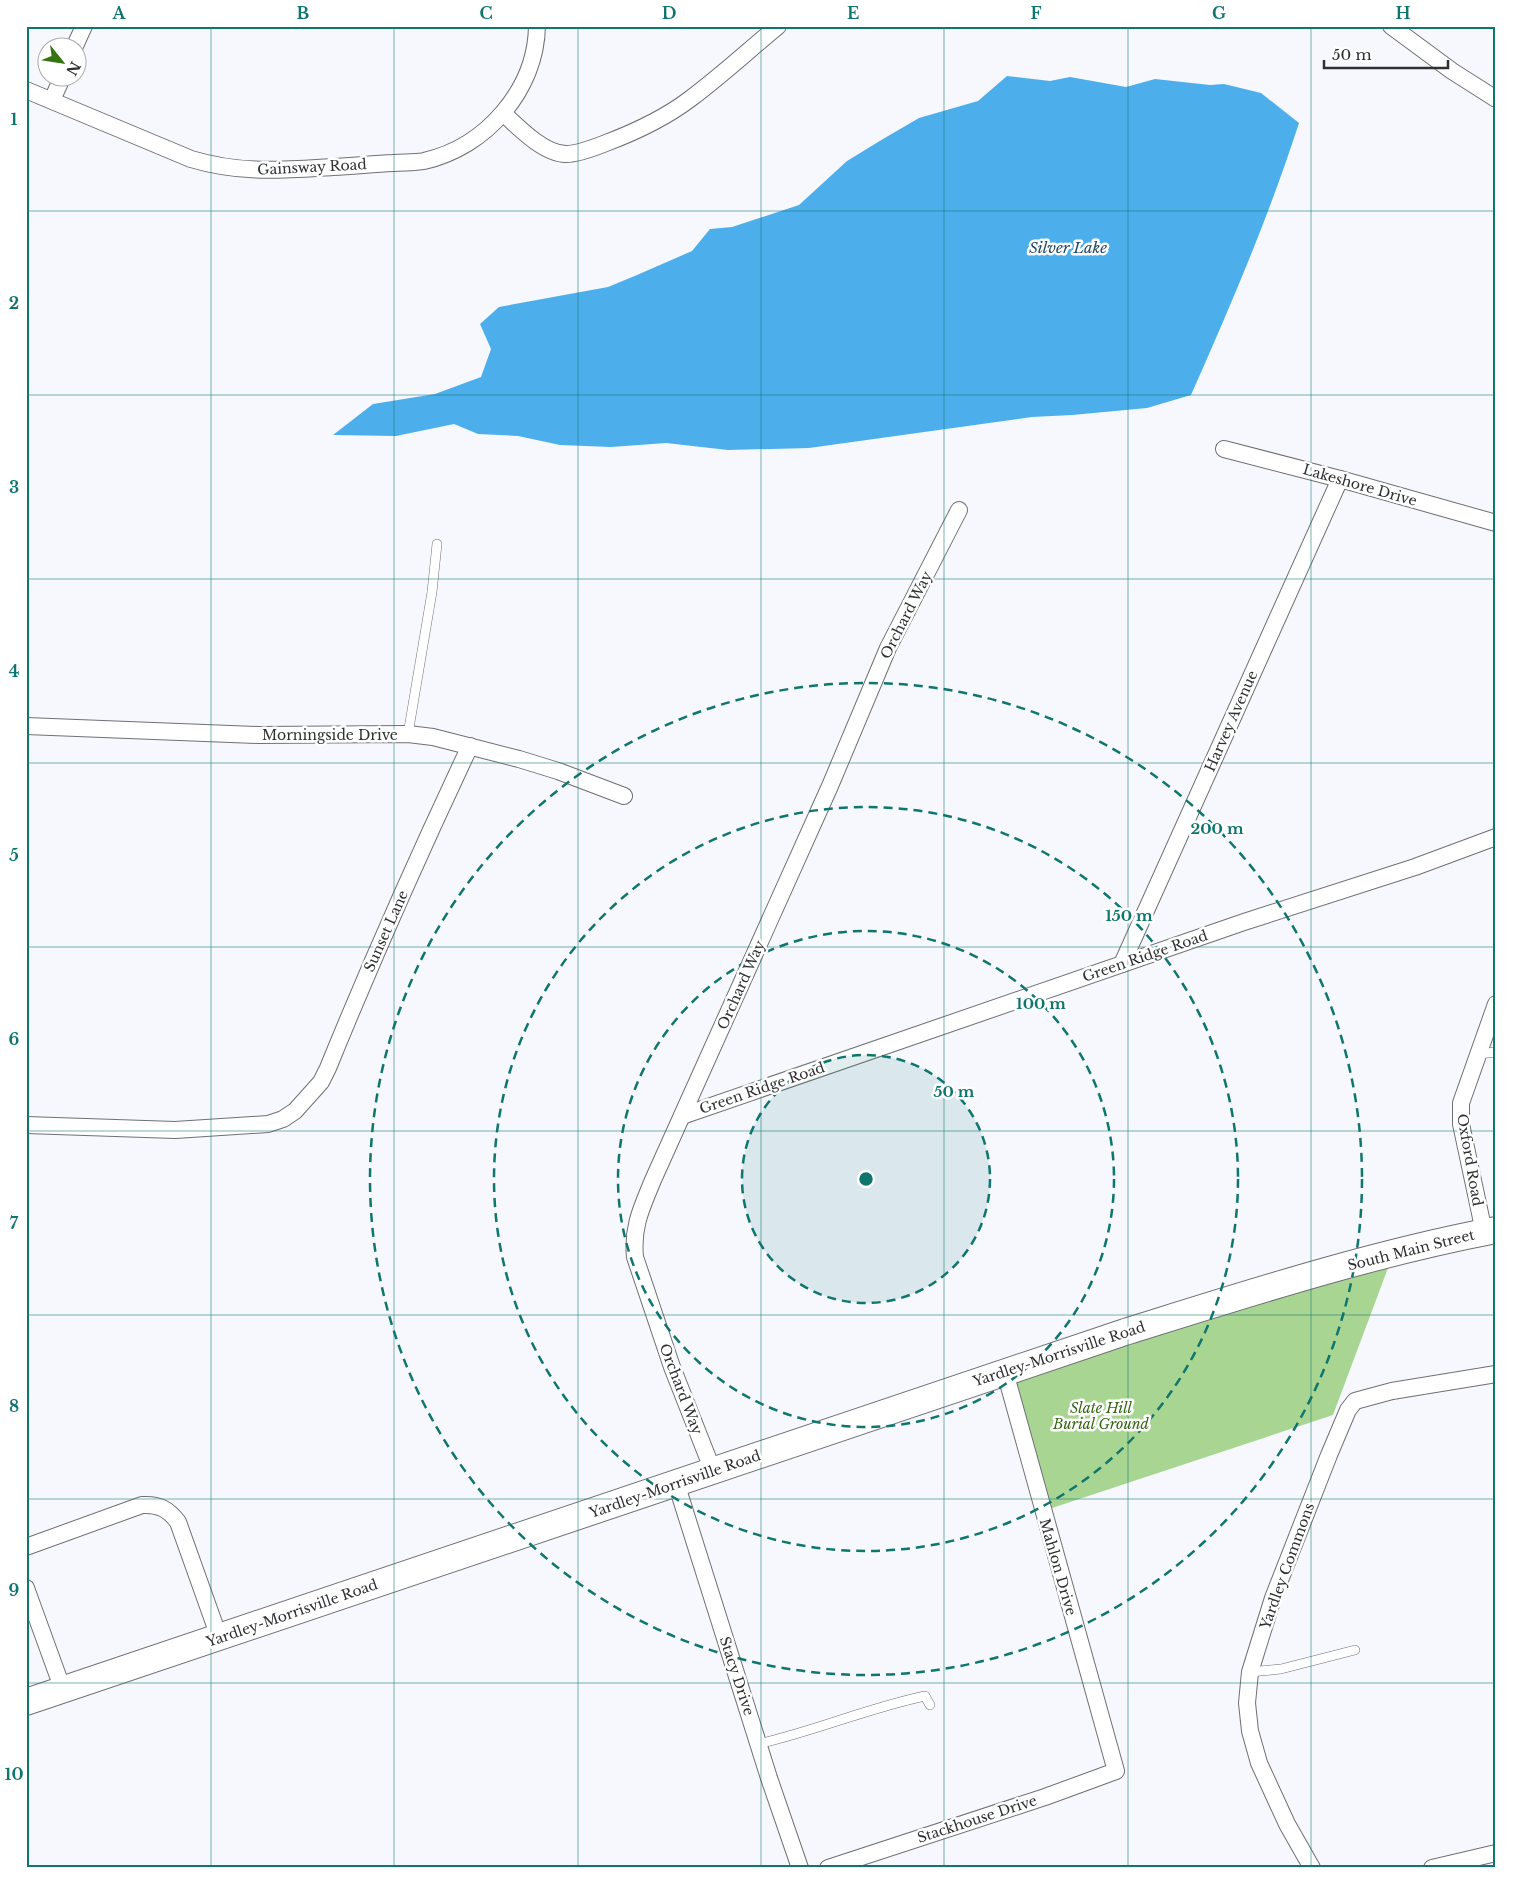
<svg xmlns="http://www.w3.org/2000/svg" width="1522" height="1894" font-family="'Libre Baskerville',serif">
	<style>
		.green { fill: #a8d692 }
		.water { fill: #4cafec }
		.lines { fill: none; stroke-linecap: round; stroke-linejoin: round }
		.lane-casing { stroke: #6e7075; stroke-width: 10 }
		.street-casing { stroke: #6e7075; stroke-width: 18 }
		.primary-casing { stroke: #6e7075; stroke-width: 28 }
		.lane { stroke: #fff; stroke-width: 9 }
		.street { stroke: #fff; stroke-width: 16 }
		.primary { stroke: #fff; stroke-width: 26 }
		.grid { fill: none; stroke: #0f766e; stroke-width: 1; stroke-opacity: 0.55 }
		.ring { fill: none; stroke: #0f766e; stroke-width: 2.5; stroke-dasharray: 9 6 }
		.labels { text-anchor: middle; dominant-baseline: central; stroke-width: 5; stroke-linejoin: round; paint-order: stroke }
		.street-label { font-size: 14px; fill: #2f3032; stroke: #fff }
		.park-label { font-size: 14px; font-style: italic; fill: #361; stroke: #fff }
		.water-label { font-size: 15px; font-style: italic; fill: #1f4761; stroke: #fff }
		.centre { fill: #0f766e; stroke: #fff; stroke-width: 2.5 }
		.ring-label { font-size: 15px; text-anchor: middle; font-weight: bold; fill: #0f766e; stroke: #fff; stroke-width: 5; stroke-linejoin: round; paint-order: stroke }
		.neatline { fill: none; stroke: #0f766e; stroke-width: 2 }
		.grid-label { font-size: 16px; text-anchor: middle; font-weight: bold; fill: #0f766e }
	</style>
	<rect width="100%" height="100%" fill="#f6f8fe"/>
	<polygon class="green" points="1394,1252 1333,1415 1043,1511 1005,1372"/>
	<path class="water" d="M1007,76l43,5 20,-4 56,10 29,-8 55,6 14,-1 37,9 38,30c-30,93 -68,182 -108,272l-44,13 -75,7 -40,2 -223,31 -81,2 -62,-7 -55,4 -51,-2 -42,-9 -40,-2 -24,-10 -58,12 -63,-1 40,-31 62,-10 46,-17 10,-28 -11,-25 19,-17 109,-20 29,-12 55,-24 18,-22 22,-2 67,-22 48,-44 36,-22 36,-21 59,-17z"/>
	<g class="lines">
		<defs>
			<g id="lane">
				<polyline points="408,734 432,592 437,544"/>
				<polyline points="1478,1054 1496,1052"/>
				<polyline points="1250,1672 1281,1669 1355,1650"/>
				<path d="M758,1744c57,-13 110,-36 167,-48l5,9"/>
			</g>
			<g id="street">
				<polyline points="1391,26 1452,71 1496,99"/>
				<polyline points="74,48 84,26"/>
				<path d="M26,90l165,69c50,15 90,11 142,8 20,-1 40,-3 60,-4 10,-1 21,0 31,-2 62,-14 112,-71 113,-135"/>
				<polyline points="52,100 62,78"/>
				<path d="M503,113c15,14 41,41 63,41 10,0 30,-7 40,-11 29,-11 59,-25 84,-44 31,-23 59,-49 88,-73"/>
				<polyline points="1224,449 1340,479 1496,523"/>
				<polyline points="26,726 258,735 408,734 433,737 519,759 558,771 624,796"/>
				<polyline points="1122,964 1340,479"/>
				<polyline points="682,1116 1244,922 1415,867 1496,837"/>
				<path d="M26,1125l149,5 93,-6 15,-5 12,-8 26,-29 7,-14c44,-108 92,-216 142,-322"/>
				<polyline points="1484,1232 1461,1124 1461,1103 1496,1004"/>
				<path d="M713,1471l-41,-104 -37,-110c-3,-31 7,-50 18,-77l177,-394 58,-138 71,-138"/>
				<polyline points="676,1483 769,1778 800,1868"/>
				<path d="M26,1547l116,-42c17,-1 26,4 36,17l41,115"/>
				<polyline points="26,1588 63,1690"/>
				<polyline points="828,1868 1045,1797 1116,1771 1005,1372"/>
				<polyline points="1312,1868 1287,1824 1259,1763 1250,1731 1247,1703 1250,1672 1273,1598 1329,1455 1348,1410 1355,1401 1392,1391 1496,1374"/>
				<polyline points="1432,1868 1496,1853"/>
			</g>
			<path id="primary" d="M26,1702l1099,-370c122,-38 245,-78 371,-102"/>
		</defs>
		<use href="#lane" class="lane-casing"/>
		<use href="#street" class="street-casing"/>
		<use href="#primary" class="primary-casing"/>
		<use href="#lane" class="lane"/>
		<use href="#street" class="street"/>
		<use href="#primary" class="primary"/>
	</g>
	<path class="grid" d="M211,26v1842M394,26v1842M578,26v1842M761,26v1842M944,26v1842M1128,26v1842M1311,26v1842M26,211h1470M26,395h1470M26,579h1470M26,763h1470M26,947h1470M26,1131h1470M26,1315h1470M26,1499h1470M26,1683h1470"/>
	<circle cx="866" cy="1179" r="124" fill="#0f766e" fill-opacity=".12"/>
	<g class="ring">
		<circle cx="866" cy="1179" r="124"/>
		<circle cx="866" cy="1179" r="248"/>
		<circle cx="866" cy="1179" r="372"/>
		<circle cx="866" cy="1179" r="496"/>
	</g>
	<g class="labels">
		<g class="street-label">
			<text transform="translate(312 167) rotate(-3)">Gainsway Road</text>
			<text transform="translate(1360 485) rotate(16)">Lakeshore Drive</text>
			<text transform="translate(906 615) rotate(-63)">Orchard Way</text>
			<text transform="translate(1231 721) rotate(-66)">Harvey Avenue</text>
			<text x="330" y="735">Morningside Drive</text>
			<text transform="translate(386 931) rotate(-66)">Sunset Lane</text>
			<text transform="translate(1145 956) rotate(-19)">Green Ridge Road</text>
			<text transform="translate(741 985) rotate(-66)">Orchard Way</text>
			<text transform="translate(762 1088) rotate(-19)">Green Ridge Road</text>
			<text transform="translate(1470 1160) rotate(80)">Oxford Road</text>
			<text transform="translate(1411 1250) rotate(-14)">South Main Street</text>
			<text transform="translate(1059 1354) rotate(-18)">Yardley-Morrisville Road</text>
			<text transform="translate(681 1389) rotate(69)">Orchard Way</text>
			<text transform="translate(675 1484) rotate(-19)">Yardley-Morrisville Road</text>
			<text transform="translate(1287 1566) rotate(-70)">Yardley Commons</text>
			<text transform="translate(1058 1567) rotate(74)">Mahlon Drive</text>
			<text transform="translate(292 1613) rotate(-19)">Yardley-Morrisville Road</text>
			<text transform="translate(737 1676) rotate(72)">Stacy Drive</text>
			<text transform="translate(977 1819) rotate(-18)">Stackhouse Drive</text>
		</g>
		<g class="park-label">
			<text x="1101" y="1408">Slate Hill<tspan x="1101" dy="16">Burial Ground</tspan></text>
		</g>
		<g class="water-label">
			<text x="1068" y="247">Silver Lake</text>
		</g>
	</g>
	<circle cx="866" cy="1179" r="8" class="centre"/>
	<g class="ring-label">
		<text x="1217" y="834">200 m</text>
		<text x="1129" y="921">150 m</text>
		<text x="1041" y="1009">100 m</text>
		<text x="954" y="1097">50 m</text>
	</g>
	<rect width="1522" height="1894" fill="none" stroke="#ffffff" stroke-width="55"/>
	<g transform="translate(62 62) rotate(120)"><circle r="24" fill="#ffffff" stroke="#acacad"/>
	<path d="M0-4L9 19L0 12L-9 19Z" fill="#337411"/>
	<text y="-8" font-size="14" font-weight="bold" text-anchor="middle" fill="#2f3032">N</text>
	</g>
	<path d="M1324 60v8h124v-8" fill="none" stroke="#2f3032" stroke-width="2.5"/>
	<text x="1332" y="60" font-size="15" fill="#2f3032" stroke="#ffffff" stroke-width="4" paint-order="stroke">50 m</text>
	<rect x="28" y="28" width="1466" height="1838" class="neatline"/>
	<g class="grid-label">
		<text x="119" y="19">A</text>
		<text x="303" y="19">B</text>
		<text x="486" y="19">C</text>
		<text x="669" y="19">D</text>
		<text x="853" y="19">E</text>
		<text x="1036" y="19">F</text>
		<text x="1219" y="19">G</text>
		<text x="1403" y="19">H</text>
		<text x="14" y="125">1</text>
		<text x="14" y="309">2</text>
		<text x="14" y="493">3</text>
		<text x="14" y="677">4</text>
		<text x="14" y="861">5</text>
		<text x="14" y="1045">6</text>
		<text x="14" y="1229">7</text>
		<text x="14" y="1412">8</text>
		<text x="14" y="1596">9</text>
		<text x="14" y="1780">10</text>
	</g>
</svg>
